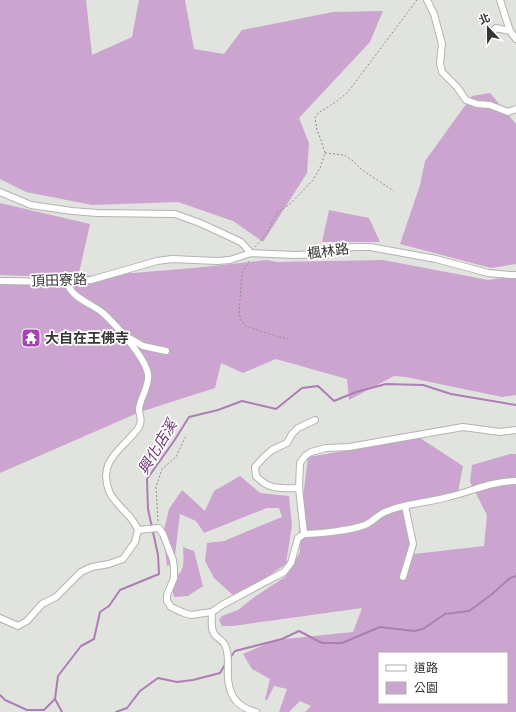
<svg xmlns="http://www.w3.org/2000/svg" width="516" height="712" font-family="'PT Sans','Noto Sans TC',sans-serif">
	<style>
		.green { fill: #cca4d0; fill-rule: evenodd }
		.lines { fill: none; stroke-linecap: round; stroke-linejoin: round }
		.stream { stroke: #ad7eb3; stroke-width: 2 }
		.minor-casing { stroke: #b2b4b0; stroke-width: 8 }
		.path { stroke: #8d8e8c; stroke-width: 1; stroke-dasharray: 2 2; stroke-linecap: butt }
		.minor { stroke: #fff; stroke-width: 6 }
		.labels { text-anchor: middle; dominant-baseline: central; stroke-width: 3.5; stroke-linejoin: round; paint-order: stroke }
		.street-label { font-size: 14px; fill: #333433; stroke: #fff }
		.poi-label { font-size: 14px; font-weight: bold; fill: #333433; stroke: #fff; text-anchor: start }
		.water-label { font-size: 15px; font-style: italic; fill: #6c3173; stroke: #fff }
	</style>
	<rect width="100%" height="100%" fill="#e1e3df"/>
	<g class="green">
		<polygon points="0,0 86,0 92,55 132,37 139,0 185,0 194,49 224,54 242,30 333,12 383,11 370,42 299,118 309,143 307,173 263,242 233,221 178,202 92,205 26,192 0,179"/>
		<polygon points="490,93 516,124 516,264 491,268 400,244 420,185 425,161 472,96"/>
		<path d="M0,203l90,21 -11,49 -15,4c68,-3 135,-9 203,-17l10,2 106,-2 105,20 28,-4v119l-14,2 -96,-20 -12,-1 -45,24 -2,-21 -71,-20 -33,14 -22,-10 -6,25 -75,24 -140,61v-193l53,-3 -53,-2z"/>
		<polygon points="329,210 369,218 380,242 322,242"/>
		<path d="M420,438l43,28 -5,26 -57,13 13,49 70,-8 3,-31 -17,-33 2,-17 38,-11h6v258h-211l6,-6 -11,-5 -11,11h-10l8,-23 -13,-3 -7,14h-1l-1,-1 5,-20 -18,-10 -9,-15 32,-14 78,-8 9,-24 -129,18h-11l-3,-6 3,-4 16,-6 15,-12 32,-21 15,-25 -1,-28 2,-25 3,-9 4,-33zM379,653h128v50h-128z"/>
		<polygon points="240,476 260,493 289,496 292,525 286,564 236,598 214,578 205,561 207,543 224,541 282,517 279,508 267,508 204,533 196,521 180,514 174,563 167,566 163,534 169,509 182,490 205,511 214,491"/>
		<path d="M183,547l11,4 9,35 -15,10 -14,1 -3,-14c14,-14 13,-16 12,-36z"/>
	</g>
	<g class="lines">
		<g class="stream">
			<polyline points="230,658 235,651 282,639 299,631 322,643 342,643 380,627 414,631 423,629 445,614 469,611 491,595 510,578 516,576"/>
			<polyline points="0,695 5,700 27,710 44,710 55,699 58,676 81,646 94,639 100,612 109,606 120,590 159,574 158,555 148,509 147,479 174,441 189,417 218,410 242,401 276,409 302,388 318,386 334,401 356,392 386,384 423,385 451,394 516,405"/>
			<polyline points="55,699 62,712"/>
			<polyline points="116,712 127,708 140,691 158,678 177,682 193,680 220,673 226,663"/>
		</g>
		<defs>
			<g id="minor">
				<polyline points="427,0 434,14 442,44 440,63 442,72 457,87 466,100 477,104 490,105 508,112 516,109"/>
				<polyline points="500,0 510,31"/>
				<polyline points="489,36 496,28 510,31 516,39"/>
				<polyline points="0,192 31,205 72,211 97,213 175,214 200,223 241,242 251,253"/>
				<polyline points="0,281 67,282 91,280 157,261 172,259 217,261 230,260 251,253 295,255 321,254 339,248 355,247 370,247 436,259 488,273 511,275 516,275"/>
				<polyline points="126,336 143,346 166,351"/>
				<path d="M516,430l-16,2 -37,-5 -114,20 -23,1 -15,4 -6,4 -5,7 -1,25 5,46c13,0 52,-4 63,-10 6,-3 11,-9 18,-12 20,-9 42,-9 63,-15 22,-5 44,-16 68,-16"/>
				<path d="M299,488c-19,0 -29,3 -43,-12l-1,-9 9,-10 8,-7 15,-7 5,-9 6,-6 17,-8"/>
				<polyline points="138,530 159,528 163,534 173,560 174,568 174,578 167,595 167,601 171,607 184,613 191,615 212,612 222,605 284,572 291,563 298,538 304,534"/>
				<polyline points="403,577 413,544 405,506"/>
				<path d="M212,612c0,9 -2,18 4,24 3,3 7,5 9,9 5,10 2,22 3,34 2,19 10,28 28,33"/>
				<path d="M0,618l18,8 9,-5 15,-17 14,-7 25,-25 11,-5 17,-3 14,-5 12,-17 3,-12c-2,-5 -5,-9 -8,-13 -7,-8 -17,-16 -21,-26 -12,-32 15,-42 30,-64 4,-6 0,-12 0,-18 1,-11 11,-24 9,-35 -3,-17 -32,-49 -45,-61 -11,-9 -33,-16 -36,-31"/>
			</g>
		</defs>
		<use href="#minor" class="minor-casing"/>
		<g class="path">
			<polyline points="325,153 344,155 353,161 362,170 394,191"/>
			<polyline points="255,247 267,233 277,213 290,204 313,180 320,168 325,153 321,140 317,130 315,118 318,113 336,102 348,92 417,0"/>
			<polyline points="249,261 242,274 239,313 241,320 246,326 275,336 288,339"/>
			<polyline points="158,521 156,487 162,469 176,457 186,436"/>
		</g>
		<use href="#minor" class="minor"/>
	</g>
	<defs>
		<symbol id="temple-square" viewBox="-11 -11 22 22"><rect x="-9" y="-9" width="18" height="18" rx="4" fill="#a346af" stroke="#fff"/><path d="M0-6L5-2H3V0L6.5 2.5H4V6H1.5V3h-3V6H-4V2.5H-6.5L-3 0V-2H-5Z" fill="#fff"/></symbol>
	</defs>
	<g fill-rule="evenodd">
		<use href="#temple-square" x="20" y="327" width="22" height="22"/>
	</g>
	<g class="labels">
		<g class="street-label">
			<text transform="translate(328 251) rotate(-8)">楓林路</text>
			<text transform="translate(59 280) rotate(-2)">頂田寮路</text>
		</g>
		<g class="poi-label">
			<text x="45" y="338">大自在王佛寺</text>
		</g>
		<g class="water-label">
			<text transform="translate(157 447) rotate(-59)">興化店溪</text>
		</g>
	</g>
	<rect x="378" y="652" width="130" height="52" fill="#ffffff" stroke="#adaead"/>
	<rect x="386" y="665" width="20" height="6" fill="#ffffff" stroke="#adaead"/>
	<text x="414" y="672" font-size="12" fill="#333433">道路</text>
	<rect x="386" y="682" width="20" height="12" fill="#cca4d0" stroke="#adaead"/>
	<text x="414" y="692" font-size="12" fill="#333433">公園</text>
	<g transform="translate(488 28) rotate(338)" stroke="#ffffff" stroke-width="3" paint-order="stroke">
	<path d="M0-3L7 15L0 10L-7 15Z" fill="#333433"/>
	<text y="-6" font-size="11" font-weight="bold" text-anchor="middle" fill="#333433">北</text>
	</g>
</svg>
